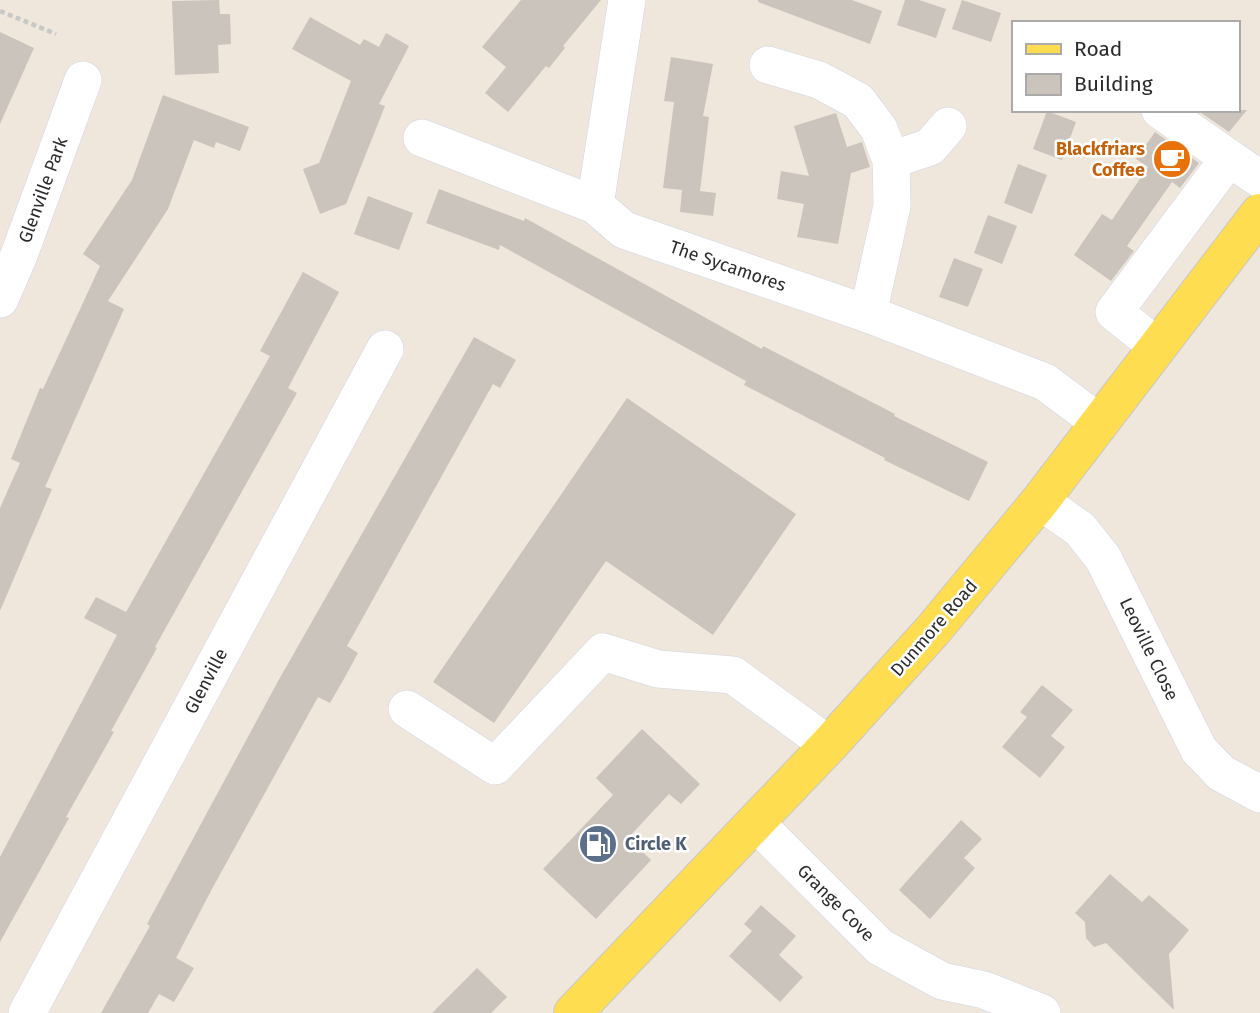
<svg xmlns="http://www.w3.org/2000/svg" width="1260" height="1013" font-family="'Fira Sans',sans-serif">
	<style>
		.building { fill: #cac4bc }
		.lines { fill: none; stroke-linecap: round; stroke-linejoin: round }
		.minor-casing { stroke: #d1d4e6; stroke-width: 38 }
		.major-casing { stroke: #c8c8c8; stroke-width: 40 }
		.path { stroke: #c8c8c8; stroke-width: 4.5; stroke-dasharray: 5 3.5; stroke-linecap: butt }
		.minor { stroke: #fff; stroke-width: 37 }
		.major { stroke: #ffdd51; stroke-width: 38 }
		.labels { text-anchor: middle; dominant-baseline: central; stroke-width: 5; stroke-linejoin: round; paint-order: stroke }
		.food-label { font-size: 18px; font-weight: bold; fill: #c56008; stroke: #fff; text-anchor: end }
		.street-label { font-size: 18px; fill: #2b2b2b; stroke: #fff }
		.service-label { font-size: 18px; font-weight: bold; fill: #4e5e75; stroke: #fff; text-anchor: start }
	</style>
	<rect width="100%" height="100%" fill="#efe7dc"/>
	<g class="building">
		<polygon points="219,0 220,14 230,14 231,44 218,45 219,73 175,75 172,1"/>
		<polygon points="521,0 601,0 563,46 565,48 549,68 546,66 508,112 485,93 506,67 482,47"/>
		<polygon points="758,0 852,0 882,11 870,44 758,2"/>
		<polygon points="905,0 919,0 946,9 936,38 897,25"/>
		<polygon points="962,0 1001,13 991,42 952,29"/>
		<polygon points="310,17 360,45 364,39 379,47 386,33 409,46 379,104 385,106 346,204 320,214 303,169 319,163 351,81 292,49"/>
		<polygon points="0,32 34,48 0,124"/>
		<polygon points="671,57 713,64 703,116 709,117 700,191 716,193 713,216 680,212 682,190 663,188 674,102 664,101"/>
		<polygon points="163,95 249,127 240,151 216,142 214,148 194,140 168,209 108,301 124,309 45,487 52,489 0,611 0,508 20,463 11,459 40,388 43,389 100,266 83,254 132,180"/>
		<polygon points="1197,110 1247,110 1229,132"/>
		<polygon points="1047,111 1076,122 1062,160 1033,149"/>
		<polygon points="836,113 847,147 862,142 870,167 851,173 838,244 797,237 804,204 777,199 781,171 809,176 794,126"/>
		<polygon points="1155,132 1199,163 1180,188 1172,182 1127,246 1134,251 1111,281 1074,255 1102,214 1112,220 1148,167 1136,159"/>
		<polygon points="1018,164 1047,175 1032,214 1004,203"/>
		<polygon points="439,189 524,221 525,218 762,349 763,346 895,414 894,416 988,462 969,501 884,460 885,458 744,385 746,381 500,245 499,250 426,223"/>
		<polygon points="368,196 413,213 399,250 354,234"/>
		<polygon points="988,215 1017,226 1002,264 974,253"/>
		<polygon points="954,258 983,269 968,307 939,297"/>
		<polygon points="303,272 339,292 288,388 297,393 155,647 157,648 111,731 114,732 66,817 69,818 0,942 0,857 117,635 84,618 96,597 126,612 270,356 260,351"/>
		<polygon points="474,337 516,360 500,388 493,384 347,646 358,653 345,677 330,703 318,697 213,887 176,958 194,968 174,1002 159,994 148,1013 101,1013 150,926 147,924 277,683"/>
		<polygon points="627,398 796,514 713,635 606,561 494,723 433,682"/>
		<polygon points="1042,685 1073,710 1051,736 1065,747 1040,778 1002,747 1027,717 1020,712"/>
		<polygon points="642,729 700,784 681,804 669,794 628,838 651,860 596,919 543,869 613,795 596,778"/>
		<polygon points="961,820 982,839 964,858 975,868 930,919 899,890"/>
		<polygon points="1110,874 1142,902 1149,895 1189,930 1169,954 1174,1010 1106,943 1094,947 1086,938 1085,922 1075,913"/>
		<polygon points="761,905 796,936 779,955 803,977 780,1002 729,956 752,931 744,924"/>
		<polygon points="477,968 507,997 491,1013 432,1013"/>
	</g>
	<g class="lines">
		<defs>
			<g id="minor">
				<polyline points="768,65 819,80 858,101 879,129 891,160 892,206 868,314"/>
				<polyline points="1160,110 1229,158"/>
				<polyline points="422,138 595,205 624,230 868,314 1045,382 1100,423"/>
				<polyline points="891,160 930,147 948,126"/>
				<polyline points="595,205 627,0"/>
				<polyline points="0,299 19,255 83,80"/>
				<polyline points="1158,347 1114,312 1229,158 1260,179"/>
				<polyline points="1040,501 1080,529 1103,558 1199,750 1221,773 1260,794"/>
				<polyline points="407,709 495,766 603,652 658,669 733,675 829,745"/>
				<polyline points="756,823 880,947 942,981 984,990 1042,1013"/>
				<polyline points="27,1013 385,349"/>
			</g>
			<polyline id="major" points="573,1013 829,745 933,630 1040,501 1260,213"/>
		</defs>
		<use href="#minor" class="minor-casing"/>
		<use href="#major" class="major-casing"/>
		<polyline class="path" points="0,11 56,34"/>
		<use href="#minor" class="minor"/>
		<use href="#major" class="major"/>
	</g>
	<defs>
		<symbol id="cafe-disc" viewBox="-11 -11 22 22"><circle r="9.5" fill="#e8710a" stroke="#fff"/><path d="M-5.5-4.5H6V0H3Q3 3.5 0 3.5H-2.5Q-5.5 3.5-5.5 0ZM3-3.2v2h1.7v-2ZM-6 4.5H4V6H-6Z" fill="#fff"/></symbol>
		<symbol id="fuel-disc" viewBox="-11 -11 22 22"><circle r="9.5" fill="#5c6f8a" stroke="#fff"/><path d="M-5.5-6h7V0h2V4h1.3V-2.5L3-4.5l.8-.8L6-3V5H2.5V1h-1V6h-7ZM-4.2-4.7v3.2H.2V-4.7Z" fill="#fff"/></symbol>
	</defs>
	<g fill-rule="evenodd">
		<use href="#cafe-disc" x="1150" y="137" width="44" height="44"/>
		<use href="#fuel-disc" x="576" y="822" width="44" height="44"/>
	</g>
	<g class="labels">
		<g class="food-label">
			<text x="1145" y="149">Blackfriars<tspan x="1145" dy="21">Coffee</tspan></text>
		</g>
		<g class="street-label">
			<text transform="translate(43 190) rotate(-70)">Glenville Park</text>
			<text transform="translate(728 266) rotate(19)">The Sycamores</text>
			<text transform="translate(934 628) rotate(-49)">Dunmore Road</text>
			<text transform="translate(1149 649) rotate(64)">Leoville Close</text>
			<text transform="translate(206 681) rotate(-62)">Glenville</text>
			<text transform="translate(836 903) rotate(45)">Grange Cove</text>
		</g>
		<g class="service-label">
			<text x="625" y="844">Circle K</text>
		</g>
	</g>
	<rect x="1012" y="21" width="228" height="91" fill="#ffffff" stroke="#aaaaaa" stroke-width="2"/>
	<rect x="1026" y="44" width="35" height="10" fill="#ffdd51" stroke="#aaaaaa" stroke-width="2"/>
	<text x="1074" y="56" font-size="21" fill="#2b2b2b">Road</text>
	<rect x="1026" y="74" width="35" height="21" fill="#cac4bc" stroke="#aaaaaa" stroke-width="2"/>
	<text x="1074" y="91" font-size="21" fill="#2b2b2b">Building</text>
</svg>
